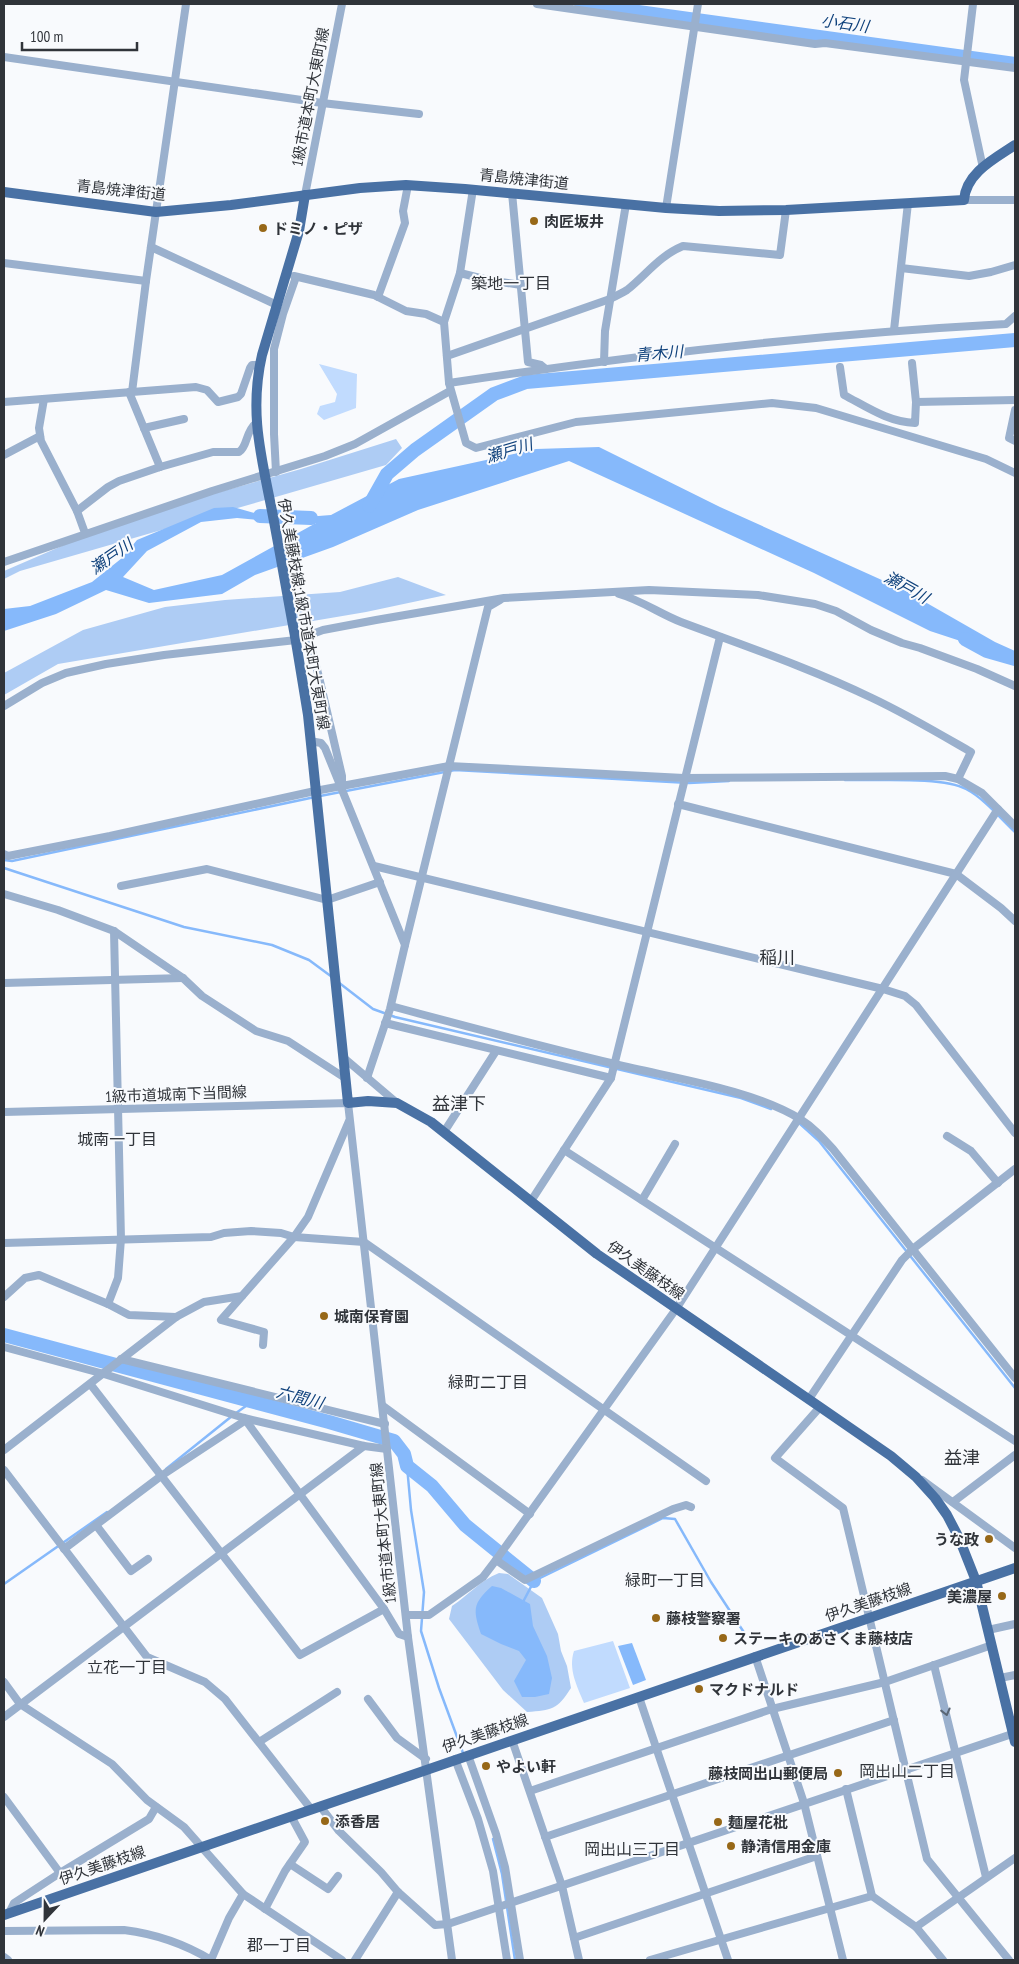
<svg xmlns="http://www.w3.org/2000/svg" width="1019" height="1964" font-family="'PT Sans Narrow','Noto Sans JP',sans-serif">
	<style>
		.green { fill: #c1dbfe }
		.forest { fill: #aeccf4 }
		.water { fill: #86b9fb }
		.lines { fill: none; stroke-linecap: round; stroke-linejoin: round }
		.stream { stroke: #86b9fb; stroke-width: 2.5 }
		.river { stroke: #86b9fb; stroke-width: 14 }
		.minor { stroke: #9ab0cd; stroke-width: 8 }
		.major { stroke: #4971a4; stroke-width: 10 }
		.major-bridge { stroke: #4971a4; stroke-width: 10 }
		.oneway { stroke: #5a6675 }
		.poi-dot { fill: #976818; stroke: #f8fafd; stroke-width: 2 }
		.labels { text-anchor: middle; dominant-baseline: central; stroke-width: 4; stroke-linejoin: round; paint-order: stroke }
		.street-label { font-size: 15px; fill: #30343a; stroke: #f8fafd }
		.poi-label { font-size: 15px; font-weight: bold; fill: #30343a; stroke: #f8fafd; text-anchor: start }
		.water-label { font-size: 16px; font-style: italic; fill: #10427c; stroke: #f8fafd }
		.neighbourhood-label { font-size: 16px; fill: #30343a; stroke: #f8fafd }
		.quarter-label { font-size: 18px; fill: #30343a; stroke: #f8fafd }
	</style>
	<rect width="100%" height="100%" fill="#f8fafd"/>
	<g class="green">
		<polygon points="319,364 357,374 356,408 324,420 317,414 320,406 335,402 337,394"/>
		<path d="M613,1641l17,47 -46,15c-7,-17 -16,-34 -10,-52z"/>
	</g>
	<g class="forest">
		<polygon points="396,439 402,448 386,465 20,571 4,579 4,571 78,539 174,505 301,469"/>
		<polygon points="398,577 446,595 366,612 58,664 4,695 4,673 83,630 165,607 225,600 340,592"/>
		<path d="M499,1573l9,1 34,24 16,36 3,17 6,15 4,22c-14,22 -19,22 -44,24l-24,-22 -54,-71 3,-13c17,-11 27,-25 47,-33z"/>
	</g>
	<g class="water">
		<polygon points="599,447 720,507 904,590 995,642 1015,651 1015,661 1006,656 930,631 814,573 569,461 418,510 333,547 255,575 222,594 149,603 106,590 56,614 4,631 4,609 30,606 92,582 122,558 137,540 214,508 233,507 269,517 270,521 237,518 201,522 147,551 123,577 154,590 222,575 316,523 294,523 293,518 331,515 399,479 536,449"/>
		<path d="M492,1586l9,2 29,16 3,22 14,30 5,22 -3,16 -14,3h-13l-8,-16 12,-21 -7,-9 -18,-7 -20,-10c-8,-24 -9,-30 11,-48z"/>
		<polygon points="632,1643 646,1680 633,1685 618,1646"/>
	</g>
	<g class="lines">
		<g class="stream">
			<path d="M845,780c29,1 98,-4 121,9 19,10 34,29 49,43"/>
			<polyline points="320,796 455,770 689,783 729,781"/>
			<polyline points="4,860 12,861 315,797"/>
			<polyline points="4,868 184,927 272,945 309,960 332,977"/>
			<polyline points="338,982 373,1009 395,1017 741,1098 771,1109"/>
			<polyline points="798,1122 819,1141 1015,1388"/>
			<polyline points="236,1413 253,1401"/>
			<polyline points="407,1466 411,1510 424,1592 421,1631 439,1688 463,1753"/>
			<polyline points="166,1469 232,1416"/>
			<polyline points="4,1584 107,1512"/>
			<polyline points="523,1602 534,1581 663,1518 675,1519 711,1582 745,1634"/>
			<polyline points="493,1839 502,1874 515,1960"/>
		</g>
		<g class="river">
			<polyline points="581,4 1015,64"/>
			<polyline points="369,506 387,474 415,450 494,394 526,382 1015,340"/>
			<polyline points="260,516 311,518"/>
			<polyline points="965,639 987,651 1015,659"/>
			<polyline points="4,1335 329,1422 394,1441 404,1454 407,1466 432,1486 465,1525 534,1581"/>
		</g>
		<g class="minor">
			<polyline points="537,4 815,44 825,43 1015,68"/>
			<polyline points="973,4 964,80 983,168"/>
			<polyline points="4,57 322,103 419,114"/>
			<polyline points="473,189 460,273 444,322 449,383 466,443 476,448 576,422 772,403 816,408 986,459 1015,473"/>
			<polyline points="512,193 528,362 541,365 546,369"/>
			<polyline points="305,195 342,4"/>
			<polyline points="964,200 1015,200"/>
			<polyline points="666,208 698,4"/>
			<polyline points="151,247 277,305"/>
			<polyline points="4,263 146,281"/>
			<polyline points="901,268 969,276 991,272 1015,265"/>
			<polyline points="460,273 488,280 521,285"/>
			<polyline points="294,276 374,295 406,311 426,314 444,322"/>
			<polyline points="378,297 405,223 403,211 408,185"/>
			<polyline points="894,330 908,203"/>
			<path d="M447,356l163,-57c6,-3 12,-6 17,-9 20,-16 32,-34 56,-44l97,9 6,-45"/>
			<polyline points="604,362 605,331 626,204"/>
			<path d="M840,367l4,28c23,12 44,27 71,28l1,-21 -4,-39"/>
			<path d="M449,383c185,-28 371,-49 557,-59l9,-8"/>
			<polyline points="129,392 160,467"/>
			<polyline points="132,392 146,281 186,4"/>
			<polyline points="44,399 39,428 41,441 77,511 85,533"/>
			<polyline points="4,402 196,387 207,390 218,402 238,397 241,394 250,368 252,365 260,365"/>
			<polyline points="916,402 1015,400"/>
			<polyline points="1015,410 1009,438 1015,441"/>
			<polyline points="144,428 184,419"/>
			<polyline points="4,455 40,436"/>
			<polyline points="276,472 274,434 274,349 283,314 296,277"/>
			<path d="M77,511l31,-24 11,-6 41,-14 53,-15h26c9,-6 6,-20 17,-29"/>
			<polyline points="4,562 212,491 325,456 355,444 450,391"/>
			<path d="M619,594c22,6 41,20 62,28 64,24 129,46 191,76 34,16 66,35 99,54l-13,27 24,14 33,33"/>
			<polyline points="308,636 319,677 342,776 342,782"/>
			<polyline points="4,706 42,683 66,673 106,664 164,655 296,640 323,630 376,620 504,598 649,590 758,595 815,604 836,611 871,630 902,643 920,648 977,669 1015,686"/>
			<polyline points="310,741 321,743 325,748 405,945 390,1009 367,1078"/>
			<polyline points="678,804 956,874 1001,908 1015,921"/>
			<polyline points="4,854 8,856 110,836 315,791 449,766 684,778 945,776 958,779"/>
			<polyline points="374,866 883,989 905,996 916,1005 1015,1133"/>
			<polyline points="121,886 207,869 327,900 380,882"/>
			<polyline points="4,894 58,910 114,931 183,978 202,996 256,1031 288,1041 345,1078"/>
			<polyline points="405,945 488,607 500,600"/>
			<polyline points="4,983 183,978"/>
			<path d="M391,1006c74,20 149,40 224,58 56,14 136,25 185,55 13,8 23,19 33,30l182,229"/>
			<polyline points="385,1023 611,1078"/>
			<polyline points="344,1058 397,1103"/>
			<polyline points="4,1112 348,1103 408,1637 452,1960"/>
			<polyline points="444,1132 496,1051"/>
			<polyline points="947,1136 971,1151 998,1183"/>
			<polyline points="564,1150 1015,1441"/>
			<polyline points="642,1200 675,1144"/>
			<polyline points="531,1201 611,1078 720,637"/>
			<polyline points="4,1243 211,1237 224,1233 251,1231 281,1233 294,1237 364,1242 706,1481"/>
			<polyline points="242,1296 221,1320 264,1332 263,1345"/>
			<polyline points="4,1297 25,1278 39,1275 108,1304 129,1315 176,1317"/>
			<polyline points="108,1304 118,1278 121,1239 114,931"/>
			<polyline points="4,1347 104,1374 244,1418 364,1446 387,1449"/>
			<polyline points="121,1359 385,1424"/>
			<polyline points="91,1385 300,1655 384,1609"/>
			<polyline points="809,1399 902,1260 914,1248 1015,1169"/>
			<polyline points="383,1406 530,1514"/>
			<polyline points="820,1407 775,1458 843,1508 927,1859 1009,1960"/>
			<polyline points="244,1418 384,1609 399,1634 408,1637"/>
			<polyline points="4,1450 176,1317 204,1302 242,1296 294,1237 308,1217 349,1121"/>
			<polyline points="4,1470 147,1657 205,1682 225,1699 311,1809"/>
			<polyline points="922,1480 1015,1548"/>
			<polyline points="953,1502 1015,1455"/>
			<polyline points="96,1525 131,1571 148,1559"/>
			<polyline points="64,1549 161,1476 246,1420"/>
			<polyline points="496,1560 525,1580 673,1509 686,1505 691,1507"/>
			<polyline points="406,1615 429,1615 483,1577 496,1560 676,1309 998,809"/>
			<polyline points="988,1630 1015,1624"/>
			<polyline points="755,1656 804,1803 843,1960"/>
			<polyline points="934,1665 986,1877"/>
			<polyline points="1000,1678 1015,1675"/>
			<polyline points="4,1682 20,1704 112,1764 147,1800 184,1827 243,1894 342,1960"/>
			<polyline points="639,1697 728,1960"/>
			<polyline points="368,1699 397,1738 426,1759"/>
			<path d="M4,1717c120,-90 240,-180 360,-271"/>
			<polyline points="512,1740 562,1886 579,1960"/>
			<polyline points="259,1742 337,1692"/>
			<polyline points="468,1755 496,1834 505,1867 520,1960"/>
			<polyline points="455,1759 478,1819 493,1871 507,1960"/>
			<polyline points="846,1789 872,1896 916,1927 943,1960"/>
			<polyline points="530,1791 772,1709 885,1682 992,1645"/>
			<polyline points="4,1797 60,1873"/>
			<polyline points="320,1806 339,1831 381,1872 398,1892 435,1925 448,1924 1015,1733"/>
			<polyline points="545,1837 894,1720"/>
			<polyline points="290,1864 328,1889 338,1876"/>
			<polyline points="265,1909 285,1871 305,1842 291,1816"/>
			<polyline points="9,1913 14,1903 60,1873 149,1819 156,1807"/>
			<polyline points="916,1927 1015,1858"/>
			<path d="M4,1931l120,-1c32,4 59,13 87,30"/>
			<polyline points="574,1938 817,1856"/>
			<polyline points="4,1957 8,1960"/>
			<polyline points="211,1960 229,1918 243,1894"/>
			<polyline points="355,1960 398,1892"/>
			<polyline points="650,1960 872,1896"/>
		</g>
		<g class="major">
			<path d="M4,192l152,20 75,-7 129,-17 46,-3 59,4 201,19 53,3 67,-1 178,-10c2,-27 30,-41 51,-55"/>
			<path d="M295,636c-8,-42 -15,-84 -23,-125 -11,-56 -23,-99 -10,-156l37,-124 6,-36"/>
			<polyline points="316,792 348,1103 368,1101 397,1103 431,1122 597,1254 820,1407 891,1456 916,1477 935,1498 947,1515 959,1538 976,1581 1015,1742"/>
			<polyline points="4,1915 1015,1568"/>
		</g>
		<polyline class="major-bridge" points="295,636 308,715 316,792"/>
	</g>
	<defs><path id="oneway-chevron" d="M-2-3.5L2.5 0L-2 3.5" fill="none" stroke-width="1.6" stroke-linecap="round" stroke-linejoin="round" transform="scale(1.25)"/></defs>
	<use class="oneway" href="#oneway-chevron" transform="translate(946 1712) rotate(76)"/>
	<g class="poi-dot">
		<circle cx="534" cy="221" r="5"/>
		<circle cx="263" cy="228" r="5"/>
		<circle cx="324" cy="1316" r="5"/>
		<circle cx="989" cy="1539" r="5"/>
		<circle cx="1002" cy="1596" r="5"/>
		<circle cx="656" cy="1618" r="5"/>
		<circle cx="723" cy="1638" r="5"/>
		<circle cx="699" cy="1689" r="5"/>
		<circle cx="486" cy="1766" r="5"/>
		<circle cx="838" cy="1773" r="5"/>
		<circle cx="325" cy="1821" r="5"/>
		<circle cx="718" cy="1822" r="5"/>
		<circle cx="731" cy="1846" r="5"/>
	</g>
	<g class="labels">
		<g class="street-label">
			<text transform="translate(310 97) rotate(-79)">1級市道本町大東町線</text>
			<text transform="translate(524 179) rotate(6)">青島焼津街道</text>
			<text transform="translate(121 190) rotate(6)">青島焼津街道</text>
			<text transform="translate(304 614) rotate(80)">伊久美藤枝線;1級市道本町大東町線</text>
			<text transform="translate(176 1094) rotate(-2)">1級市道城南下当間線</text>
			<text transform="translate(646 1270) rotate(35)">伊久美藤枝線</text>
			<text transform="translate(383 1533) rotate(-96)">1級市道本町大東町線</text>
			<text transform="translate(868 1602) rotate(-19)">伊久美藤枝線</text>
			<text transform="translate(485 1733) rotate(-19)">伊久美藤枝線</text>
			<text transform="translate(102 1865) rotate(-19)">伊久美藤枝線</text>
		</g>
		<g class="poi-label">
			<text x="544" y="221">肉匠坂井</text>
			<text x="273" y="228">ドミノ・ピザ</text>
			<text x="334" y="1316">城南保育園</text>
			<text x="979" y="1539" text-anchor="end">うな政</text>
			<text x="992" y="1596" text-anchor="end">美濃屋</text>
			<text x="666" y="1618">藤枝警察署</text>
			<text x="733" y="1638">ステーキのあさくま藤枝店</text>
			<text x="709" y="1689">マクドナルド</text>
			<text x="496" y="1766">やよい軒</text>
			<text x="828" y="1773" text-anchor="end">藤枝岡出山郵便局</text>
			<text x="335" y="1821">添香居</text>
			<text x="728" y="1822">麺屋花枇</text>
			<text x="741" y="1846">静清信用金庫</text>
		</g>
		<g class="water-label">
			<text transform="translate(845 23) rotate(8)">小石川</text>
			<text transform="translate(659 353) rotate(-5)">青木川</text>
			<text transform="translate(509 450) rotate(-17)">瀬戸川</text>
			<text transform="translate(111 556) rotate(-35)">瀬戸川</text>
			<text transform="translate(907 587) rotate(29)">瀬戸川</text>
			<text transform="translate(300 1397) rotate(15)">六間川</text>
		</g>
		<g class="neighbourhood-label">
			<text x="511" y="283">築地一丁目</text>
			<text x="117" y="1139">城南一丁目</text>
			<text x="488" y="1382">緑町二丁目</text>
			<text x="665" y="1580">緑町一丁目</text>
			<text x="127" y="1667">立花一丁目</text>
			<text x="907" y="1771">岡出山二丁目</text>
			<text x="632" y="1849">岡出山三丁目</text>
			<text x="279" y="1945">郡一丁目</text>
		</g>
		<g class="quarter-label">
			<text x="777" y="957">稲川</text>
			<text x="459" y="1103">益津下</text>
			<text x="962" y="1457">益津</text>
		</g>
	</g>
	<rect width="1019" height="1964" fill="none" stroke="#30343a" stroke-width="10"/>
	<g transform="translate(45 1919) rotate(202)" stroke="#f8fafd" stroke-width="4" paint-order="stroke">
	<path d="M0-4L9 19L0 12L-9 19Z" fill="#30343a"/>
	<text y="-8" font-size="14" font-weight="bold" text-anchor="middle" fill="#30343a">N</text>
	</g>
	<path d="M22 42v8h115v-8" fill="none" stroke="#30343a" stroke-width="2.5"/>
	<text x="30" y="42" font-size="15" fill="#30343a" stroke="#f8fafd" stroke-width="4" paint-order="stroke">100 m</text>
</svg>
